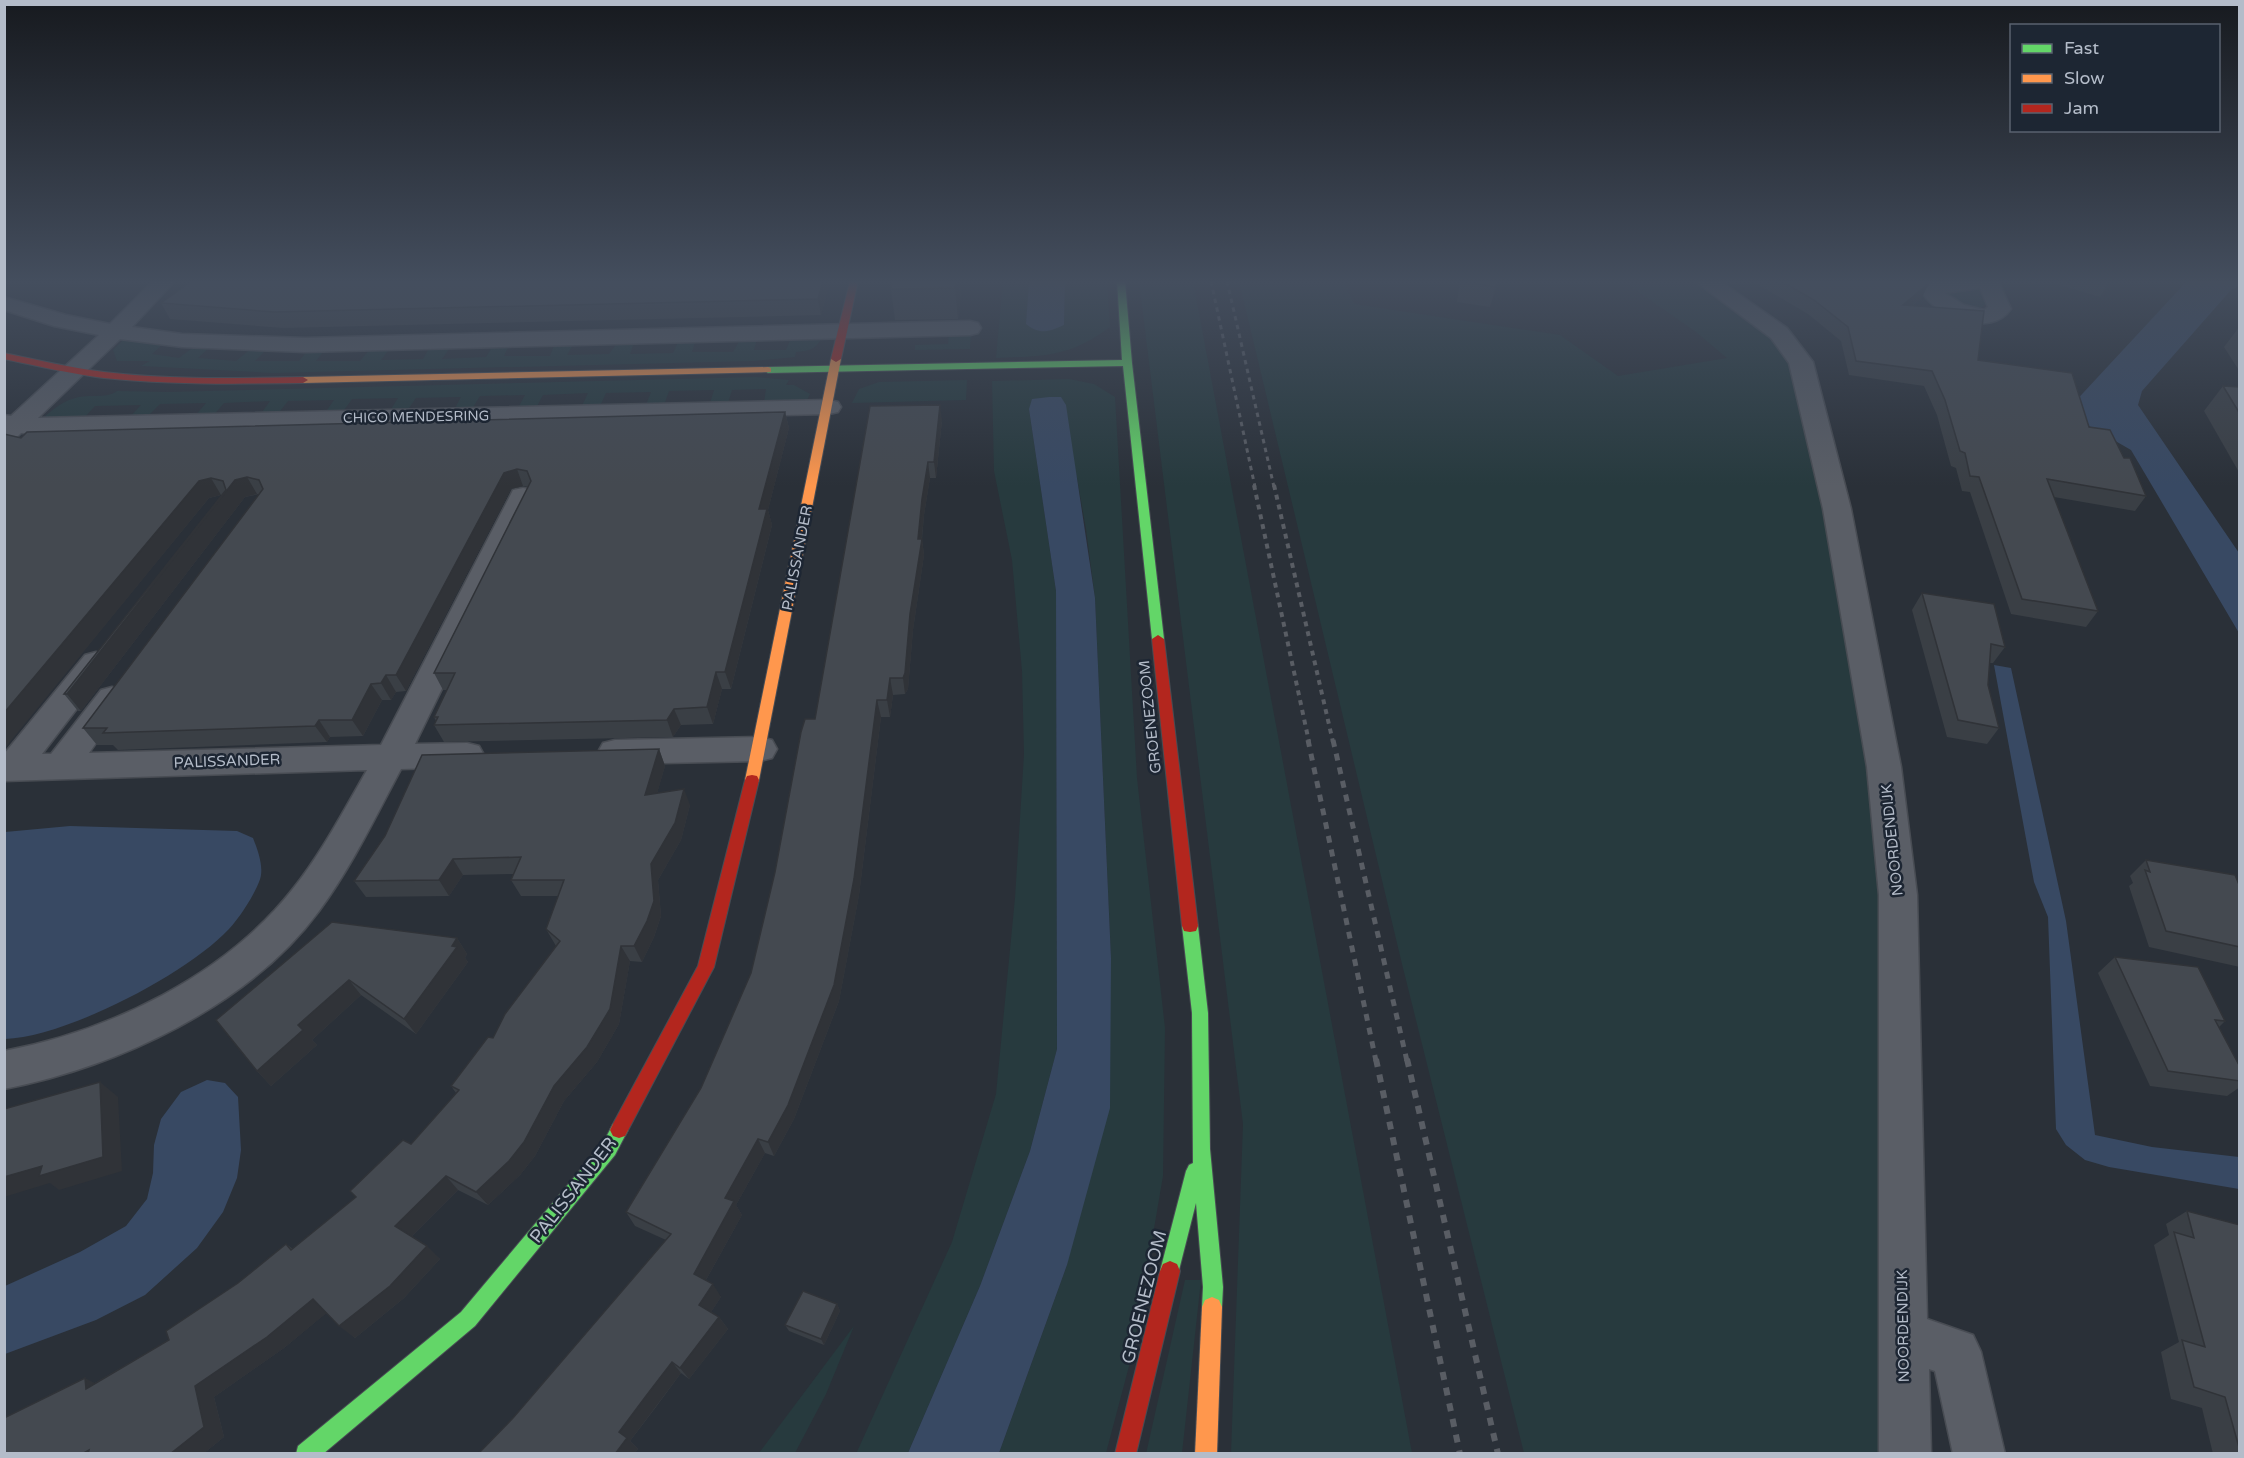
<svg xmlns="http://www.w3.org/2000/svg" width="2244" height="1458" font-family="'Varela Round',sans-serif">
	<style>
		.green { fill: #273a3e }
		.water { fill: #384963 }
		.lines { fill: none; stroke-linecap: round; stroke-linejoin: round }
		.street-casing { stroke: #484c53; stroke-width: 3 }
		.fast-casing { stroke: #484c53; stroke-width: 2 }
		.slow-casing { stroke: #484c53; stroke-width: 2 }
		.jam-casing { stroke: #484c53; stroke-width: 2 }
		.street { fill: #5a5e66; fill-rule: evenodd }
		.fast { fill: #63d668; fill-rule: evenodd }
		.slow { fill: #ff974d; fill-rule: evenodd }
		.jam { fill: #b3261e; fill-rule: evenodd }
		.rail-far3 { stroke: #595d64; stroke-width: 3; stroke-dasharray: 4.5 4.5; stroke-linecap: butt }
		.rail-far2 { stroke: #595d64; stroke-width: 4; stroke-dasharray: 5 5; stroke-linecap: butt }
		.rail-far1 { stroke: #595d64; stroke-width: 5; stroke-dasharray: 7 7; stroke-linecap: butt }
		.rail { stroke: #595d64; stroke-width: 6; stroke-dasharray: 8 8; stroke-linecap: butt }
		.wall { fill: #3a3f45 }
		.shaded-wall { fill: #303338 }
		.building { fill: #444950; stroke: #303338; stroke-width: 1.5 }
		.labels { text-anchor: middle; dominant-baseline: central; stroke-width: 5; stroke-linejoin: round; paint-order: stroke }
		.far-street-label { font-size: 14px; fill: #b4bcc9; stroke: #1d2633 }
		.street-label { font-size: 15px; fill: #b4bcc9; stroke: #1d2633 }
		.near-street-label { font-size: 18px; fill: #b4bcc9; stroke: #1d2633 }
	</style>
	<rect width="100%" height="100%" fill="#2a3038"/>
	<g class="green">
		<path d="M1003,281h26l-3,43 38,1 1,-44h42l3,46c-40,30 -65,29 -114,31z"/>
		<polygon points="1139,281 1193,281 1412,1453 1231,1453 1243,1124"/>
		<polygon points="1239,281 1344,281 1354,304 1560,335 1618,376 1727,358 1696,332 1627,284 1616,281 1694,281 1764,327 1790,359 1806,416 1883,822 1880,1453 1524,1453 1402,964"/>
		<polygon points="1979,287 1985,303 1983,307 1966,307 1946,294"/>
		<polygon points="949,333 971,333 970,349 915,350 915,345 948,344"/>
		<path d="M822,337c-5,12 -13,14 -26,15l-1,5 -41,4 -481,12 -132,-7 9,-5h-33l-4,-11 12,-12 39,5 -12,11 27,4 17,-13 15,1 -13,12 38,3 16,-13 15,1 -12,12h44l11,-13h16l-10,13h44l11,-13h19l-9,12 42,-1 8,-14h21l-10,14 44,-2 8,-13 16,-1 -6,13h46l5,-13h19l-7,12 42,-1 9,-12h16l-4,12 43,-1 6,-13 17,-1 -4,13h41l8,-14 16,1 -3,11h32l5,-12z"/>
		<path d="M756,377l33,3 -3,5h8l16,9 -4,8h-42l2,-13 -34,1 -4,13h-18l4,-13 -45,1 -5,14h-18l5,-13 -45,1 -6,13h-18l6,-13 -45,2 -7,13h-18l7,-13 -45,1 -8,13 -18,1 7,-13 -45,1 -9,13h-17l8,-13 -46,1 -10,14h-17l9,-13 -46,1 -11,14h-17l10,-14 -46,2 -11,13h-18l11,-13 -46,1 -13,13 -18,1 12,-13 -46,1 -12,13 -42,1c12,-11 23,-20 38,-23 13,-3 27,2 38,-6l51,1z"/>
		<polygon points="1069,379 1094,384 1115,397 1137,778 1165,1028 1163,1176 1133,1351 1106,1453 999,1453 1067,1265 1111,958 1095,598 1086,529 1077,478 1029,409 1056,591 1057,1049 1030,1151 980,1286 908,1453 856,1454 952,1242 996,1094 1015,898 1024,754 1022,671 1012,560 994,471 992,381"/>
		<polygon points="967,380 966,400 852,403 859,389 879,382"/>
		<polygon points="1185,1280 1201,1280 1182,1453 1146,1454"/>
		<polygon points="854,1326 826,1394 795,1453 759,1453"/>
	</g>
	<g class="water">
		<path d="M1029,281h36l-1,44c-15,7 -25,10 -38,-1z"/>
		<polygon points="2187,281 2239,281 2239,286 2231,290 2142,391 2138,405 2239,553 2239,633 2131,450 2084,423 2071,406"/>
		<polygon points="1049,397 1061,397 1066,405 1095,598 1111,958 1110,1108 1067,1265 999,1453 908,1453 980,1286 1030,1151 1057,1049 1056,591 1029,409 1032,399"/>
		<polygon points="1994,665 2011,668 2066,921 2095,1135 2152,1147 2239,1157 2239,1189 2109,1167 2085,1160 2066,1145 2056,1129 2048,917 2034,882"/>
		<path d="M70,826l167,5 16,7c5,13 12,31 6,44 -6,15 -19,35 -30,47 -42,45 -163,108 -224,110v-207z"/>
		<polygon points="207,1080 225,1083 238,1097 241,1150 237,1178 223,1212 197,1248 145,1295 96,1320 5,1354 5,1286 80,1252 126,1226 147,1199 153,1173 154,1145 161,1119 181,1092"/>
	</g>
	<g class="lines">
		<defs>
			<g id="street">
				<polygon points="153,281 175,281 132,327 182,334 305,338 970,321 978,323 981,328 978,333 970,335 305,352 182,347 120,339 38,418 829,400 838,402 841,407 838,412 829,414 21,433 17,437 4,439 4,415 11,416 99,335 54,326 4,310 4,297 66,315 110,324"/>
				<polygon points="1695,281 1720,281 1787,328 1813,362 1851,509 1901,767 1917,895 1927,1319 1973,1335 1981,1352 2005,1454 1953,1454 1935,1371 1929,1369 1931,1454 1879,1454 1879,895 1867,767 1823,509 1789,363 1771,338"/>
				<path d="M1934,281h64l13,28c-20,29 -72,9 -88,-15l3,-9zM1980,288l8,19 -4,3 -20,-5 -19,-12z"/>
				<path d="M523,488l10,2 3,6 -121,248 52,-1 12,3 5,9 -5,9 -12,3 -66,2c-25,47 -50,99 -82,142 -70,95 -202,156 -315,178v-38c106,-20 220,-75 288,-161 29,-36 52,-80 75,-120l-363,11v-27l81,-99 11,-3 11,3 5,8 -70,91h9l50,-64 11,-3 11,3 5,8 -39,55 292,-8 129,-249 3,-6z"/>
				<polygon points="760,737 772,740 777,749 772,758 760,761 615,764 603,761 598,752 603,743 615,740"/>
			</g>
			<g id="fast">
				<polygon points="1117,281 1125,281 1132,363 1164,639 1158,643 1152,639 1123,366 768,373 763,370 768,367 1122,360"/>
				<polygon points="1190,920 1196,921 1198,926 1208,1013 1210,1149 1223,1287 1222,1307 1219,1314 1212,1317 1205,1314 1202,1307 1203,1287 1196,1203 1177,1278 1170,1281 1163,1278 1160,1271 1186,1171 1189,1165 1193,1163 1192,1013 1182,926 1184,921"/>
				<polygon points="619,1122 625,1124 628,1130 615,1155 475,1326 323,1454 296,1454 298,1446 461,1312 603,1143 613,1124"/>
			</g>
			<g id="slow">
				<polygon points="836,356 841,359 759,780 757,784 747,784 745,780 831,359"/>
				<polygon points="768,367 771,368 771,372 303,383 298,380 303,377"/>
				<polygon points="1212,1297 1219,1300 1222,1307 1217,1454 1195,1454 1202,1307 1205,1300"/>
			</g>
			<g id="jam">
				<polygon points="850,281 858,281 841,359 836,362 831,359"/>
				<path d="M4,353c34,7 67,15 100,19 66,8 133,6 199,5l5,3 -5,3c-66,1 -133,2 -199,-5 -33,-4 -66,-12 -100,-19z"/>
				<polygon points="1158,635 1164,639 1198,926 1196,931 1190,932 1184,931 1182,926 1152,639"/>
				<polygon points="752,775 757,776 759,780 714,967 625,1136 619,1138 613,1136 610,1130 613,1124 698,966 745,780 747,776"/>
				<polygon points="1170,1261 1177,1264 1180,1271 1136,1454 1115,1454 1160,1271 1163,1264"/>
			</g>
		</defs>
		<use href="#street" class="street-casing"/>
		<use href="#fast" class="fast-casing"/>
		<use href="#slow" class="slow-casing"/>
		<use href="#jam" class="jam-casing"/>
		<use href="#street" class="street"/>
		<use href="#fast" class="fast"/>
		<use href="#slow" class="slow"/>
		<use href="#jam" class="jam"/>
		<g class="rail-far3">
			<polyline points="1211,281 1255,487"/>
			<polyline points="1227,281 1274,487"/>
		</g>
		<g class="rail-far2">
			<polyline points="1254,485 1309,742"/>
			<polyline points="1274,485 1333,742"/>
		</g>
		<g class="rail-far1">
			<polyline points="1308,740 1376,1061"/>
			<polyline points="1333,740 1407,1061"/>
		</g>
		<g class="rail">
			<polyline points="1376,1059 1460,1454"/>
			<polyline points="1407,1059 1498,1454"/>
		</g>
	</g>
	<g class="wall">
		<polygon points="830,281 821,315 283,328 170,319 161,303"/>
		<polygon points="962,281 958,319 895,320 891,289"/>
		<polygon points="1460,281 1498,281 1490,307 1457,302"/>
		<polygon points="1727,281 1752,281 1734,285"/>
		<polygon points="1752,281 1929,281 1929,283 1922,297 1912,306 1978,360 2089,427 2146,496 2135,511 2054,497 2098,611 2086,627 2011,614 1970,492 1962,491 1956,468 1951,466 1937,415 1924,386 1849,375 1841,341 1808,314"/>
		<polygon points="2047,281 2115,281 2100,297"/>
		<polygon points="2240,326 2240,372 2224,347"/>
		<polygon points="2223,386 2240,387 2240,474 2204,411"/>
		<polygon points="785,412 789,428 768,510 772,525 731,689 722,689 713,724 681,725 673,737 444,742 434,725 436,721 434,717 447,690 443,690 434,673 528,487 523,486 511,489 406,691 396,692 391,700 382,700 363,736 330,737 327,742 118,750 113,745 97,745 83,728 259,494 245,497 81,711 78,711 64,694 222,495 221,495 209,498 4,748 4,434 21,438"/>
		<polygon points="942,420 936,478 930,478 924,515 922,539 924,555 913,630 908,689 905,694 893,695 890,717 881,717 859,895 839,1001 794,1119 774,1156 765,1153 736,1205 742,1215 706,1280 721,1297 711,1312 719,1317 728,1329 689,1379 681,1373 656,1407 630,1441 638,1449 634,1454 478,1454 513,1418 666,1240 635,1226 626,1212 701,1088 751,973 815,719"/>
		<polygon points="1922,593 2005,647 1993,663 1990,663 1988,685 1999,728 1987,744 1947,737 1912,610"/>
		<polygon points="659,749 665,766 657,793 690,805 681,840 658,880 661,916 654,937 642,962 630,961 619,1024 597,1062 564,1101 535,1156 520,1175 488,1205 458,1190 412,1236 440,1259 404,1298 355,1338 326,1313 284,1348 214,1397 224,1437 203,1454 4,1454 95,1383 169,1340 286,1244 293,1249 356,1197 411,1144 456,1093 451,1086 493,1038 556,946 546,929 558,896 521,896 511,880 514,874 463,875 449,896 366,897 354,881"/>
		<polygon points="2146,860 2240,887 2240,967 2149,947 2129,886 2133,883 2130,876"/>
		<polygon points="457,938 467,954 465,958 468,962 416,1034 361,995 312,1040 317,1045 271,1086 257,1071 216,1020"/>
		<polygon points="2115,957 2225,1021 2219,1027 2240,1067 2240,1087 2227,1096 2150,1086 2098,973"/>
		<polygon points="2187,1211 2240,1225 2240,1454 2213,1454 2202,1408 2171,1399 2161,1352 2179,1342 2154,1245 2169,1235 2166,1224"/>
		<polygon points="837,1304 840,1311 824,1345 789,1331 785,1325"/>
	</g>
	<g class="shaded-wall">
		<polygon points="823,281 830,281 821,315 818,299"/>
		<polygon points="956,281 962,281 958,319 955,288"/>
		<polygon points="1497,281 1498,281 1490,307"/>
		<polygon points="1735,281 1752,281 1734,285"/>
		<polygon points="2110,281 2115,281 2100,297 2108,284"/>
		<polygon points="1929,283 1922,297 1896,319 1903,305"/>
		<polygon points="940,405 942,420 936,478 934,462"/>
		<polygon points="785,412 789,428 768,510 772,525 731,689 725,672 759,509"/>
		<polygon points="928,462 930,478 924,515 921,546 922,539 924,555 913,630 908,689 905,694 903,678 922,499"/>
		<polygon points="517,469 523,486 511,489 406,691 396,675 504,473"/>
		<polygon points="247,477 257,494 245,497 81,711 67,694 235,480"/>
		<polygon points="211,478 221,495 209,498 5,748 4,713 199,481"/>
		<polygon points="716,672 722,689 713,724 707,707"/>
		<polygon points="386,675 396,692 391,700 381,683"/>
		<polygon points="890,678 893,695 890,717 887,700"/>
		<polygon points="371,684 382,700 363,736 352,720"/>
		<polygon points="877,700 881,717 859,895 839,1001 794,1119 774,1156 768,1142"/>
		<polygon points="674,709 681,725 673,737 667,720"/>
		<polygon points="319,720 330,737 327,742 315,726"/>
		<polygon points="659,749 665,766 652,811 645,795"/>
		<polygon points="684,789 690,805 681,840 658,880 661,916 654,937 642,962 634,946 651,864"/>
		<polygon points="453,859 463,875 449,896 439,880"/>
		<polygon points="457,938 467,954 465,958 468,962 416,1034 404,1019"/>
		<polygon points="621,946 630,961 619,1024 597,1062 564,1101 535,1156 520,1175 488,1205 476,1192"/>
		<polygon points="349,980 361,995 312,1040 317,1045 271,1086 257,1071 298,1025"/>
		<polygon points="100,1082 118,1097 122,1171 59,1190 50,1183 4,1197 4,1177 42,1166"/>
		<polygon points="758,1139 765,1153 736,1205 742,1215 702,1287 694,1274 725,1198"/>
		<polygon points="446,1176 458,1190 409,1239 395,1226"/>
		<polygon points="427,1246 440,1259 404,1298 355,1338 339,1326"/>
		<polygon points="713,1284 721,1297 707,1318 699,1305"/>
		<polygon points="313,1299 329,1311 284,1348 214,1397 224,1437 203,1454 170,1454 195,1386"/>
		<polygon points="837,1304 840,1311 824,1345 821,1339"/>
		<polygon points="719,1317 728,1329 689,1379 680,1368"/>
		<polygon points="672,1362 681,1373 630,1441 638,1449 634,1454 615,1454 619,1432"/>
		<polygon points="85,1378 106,1389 86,1389"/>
	</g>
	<g class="building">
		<polygon points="192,281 823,281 818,299 274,312 161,303"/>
		<polygon points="892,281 956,281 955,288 891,289"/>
		<polygon points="1462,281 1497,281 1495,287"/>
		<polygon points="1781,281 1929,281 1929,283 1903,305 1984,311 1978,360 2072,373 2089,427 2110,430 2124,458 2130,458 2146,496 2047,479 2098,611 2022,599 1979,477 1970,476 1965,453 1960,451 1945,400 1932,371 1856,361 1848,327 1814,300"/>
		<polygon points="2223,386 2240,387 2240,414"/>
		<polygon points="940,405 934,462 928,462 922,499 918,539 922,539 910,614 905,673 903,678 890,678 887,700 877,700 854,879 834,985 788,1105 768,1142 758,1139 725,1198 734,1201 694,1274 713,1284 699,1305 719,1317 680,1368 672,1362 646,1396 619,1432 627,1438 615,1454 478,1454 513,1418 671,1234 626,1212 701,1088 751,973 775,872 801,732 805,719 815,719 870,406"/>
		<polygon points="785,412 759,509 767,509 725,672 716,672 707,707 674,709 667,720 434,725 438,717 434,717 455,673 434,673 531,481 527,471 517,469 504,473 396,675 386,675 381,683 371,684 352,720 319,720 315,726 103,733 107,728 83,728 263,489 259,480 247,477 235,480 67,694 64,694 226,490 223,481 211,478 199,481 4,713 4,434 21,438 27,432"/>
		<polygon points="1922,593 1994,604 2005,647 1991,644 1988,685 1999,728 1958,720"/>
		<polygon points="659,749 645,795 684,789 675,823 651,864 654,901 647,921 634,946 621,946 610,1009 587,1047 554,1086 524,1142 509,1161 476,1192 446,1176 395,1226 427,1246 390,1286 339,1326 313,1299 267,1337 195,1386 204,1427 170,1454 88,1454 89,1450 82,1454 4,1454 4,1418 85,1378 86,1389 169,1340 166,1331 238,1283 286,1244 291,1250 356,1197 350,1191 403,1140 411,1144 459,1090 451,1086 488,1037 493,1038 505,1014 560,941 546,929 564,880 511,880 521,857 453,859 439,880 354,881 385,836 422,755"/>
		<polygon points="2146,860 2235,875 2240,887 2240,947 2166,931 2145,870 2150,872"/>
		<polygon points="332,922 457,938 452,946 457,947 404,1019 349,980 298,1025 303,1030 257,1071 216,1020"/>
		<polygon points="2115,957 2198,967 2225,1021 2215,1020 2240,1067 2240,1081 2168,1071"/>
		<polygon points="100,1082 103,1157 39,1176 42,1166 4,1177 4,1109"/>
		<polygon points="2187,1211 2240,1225 2240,1451 2225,1397 2194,1387 2182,1340 2205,1347 2174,1232 2194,1238"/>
		<polygon points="803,1291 837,1304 821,1339 785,1325"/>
	</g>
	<linearGradient id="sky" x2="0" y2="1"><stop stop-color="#171a1f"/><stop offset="0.58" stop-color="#444e5e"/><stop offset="1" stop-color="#444e5e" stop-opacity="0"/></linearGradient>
	<rect width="2244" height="486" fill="url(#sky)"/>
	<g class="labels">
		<g class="far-street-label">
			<text transform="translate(416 417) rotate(-1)">CHICO MENDESRING</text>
		</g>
		<g class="street-label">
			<text transform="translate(797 558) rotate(-79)">PALISSANDER</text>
			<text transform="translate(1150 717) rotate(-96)">GROENEZOOM</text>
			<text transform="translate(227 761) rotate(-2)">PALISSANDER</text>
			<text transform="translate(1892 840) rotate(-96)">NOORDENDIJK</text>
			<text transform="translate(1903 1326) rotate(-91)">NOORDENDIJK</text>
		</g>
		<g class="near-street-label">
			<text transform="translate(573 1190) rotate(-52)">PALISSANDER</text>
			<text transform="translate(1144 1297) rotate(-76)">GROENEZOOM</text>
		</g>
	</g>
	<rect width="2244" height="1458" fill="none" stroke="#b4bcc9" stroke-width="12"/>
	<rect x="2010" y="24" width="210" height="108" fill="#1d2633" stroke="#59626f" stroke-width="1.5"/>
	<rect x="2022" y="44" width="30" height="9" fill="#63d668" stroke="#59626f" stroke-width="1.5"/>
	<text x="2064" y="54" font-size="18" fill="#b4bcc9">Fast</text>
	<rect x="2022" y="74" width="30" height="9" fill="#ff974d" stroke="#59626f" stroke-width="1.5"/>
	<text x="2064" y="84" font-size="18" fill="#b4bcc9">Slow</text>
	<rect x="2022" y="104" width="30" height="9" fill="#b3261e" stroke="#59626f" stroke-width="1.5"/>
	<text x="2064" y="114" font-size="18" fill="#b4bcc9">Jam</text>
</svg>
